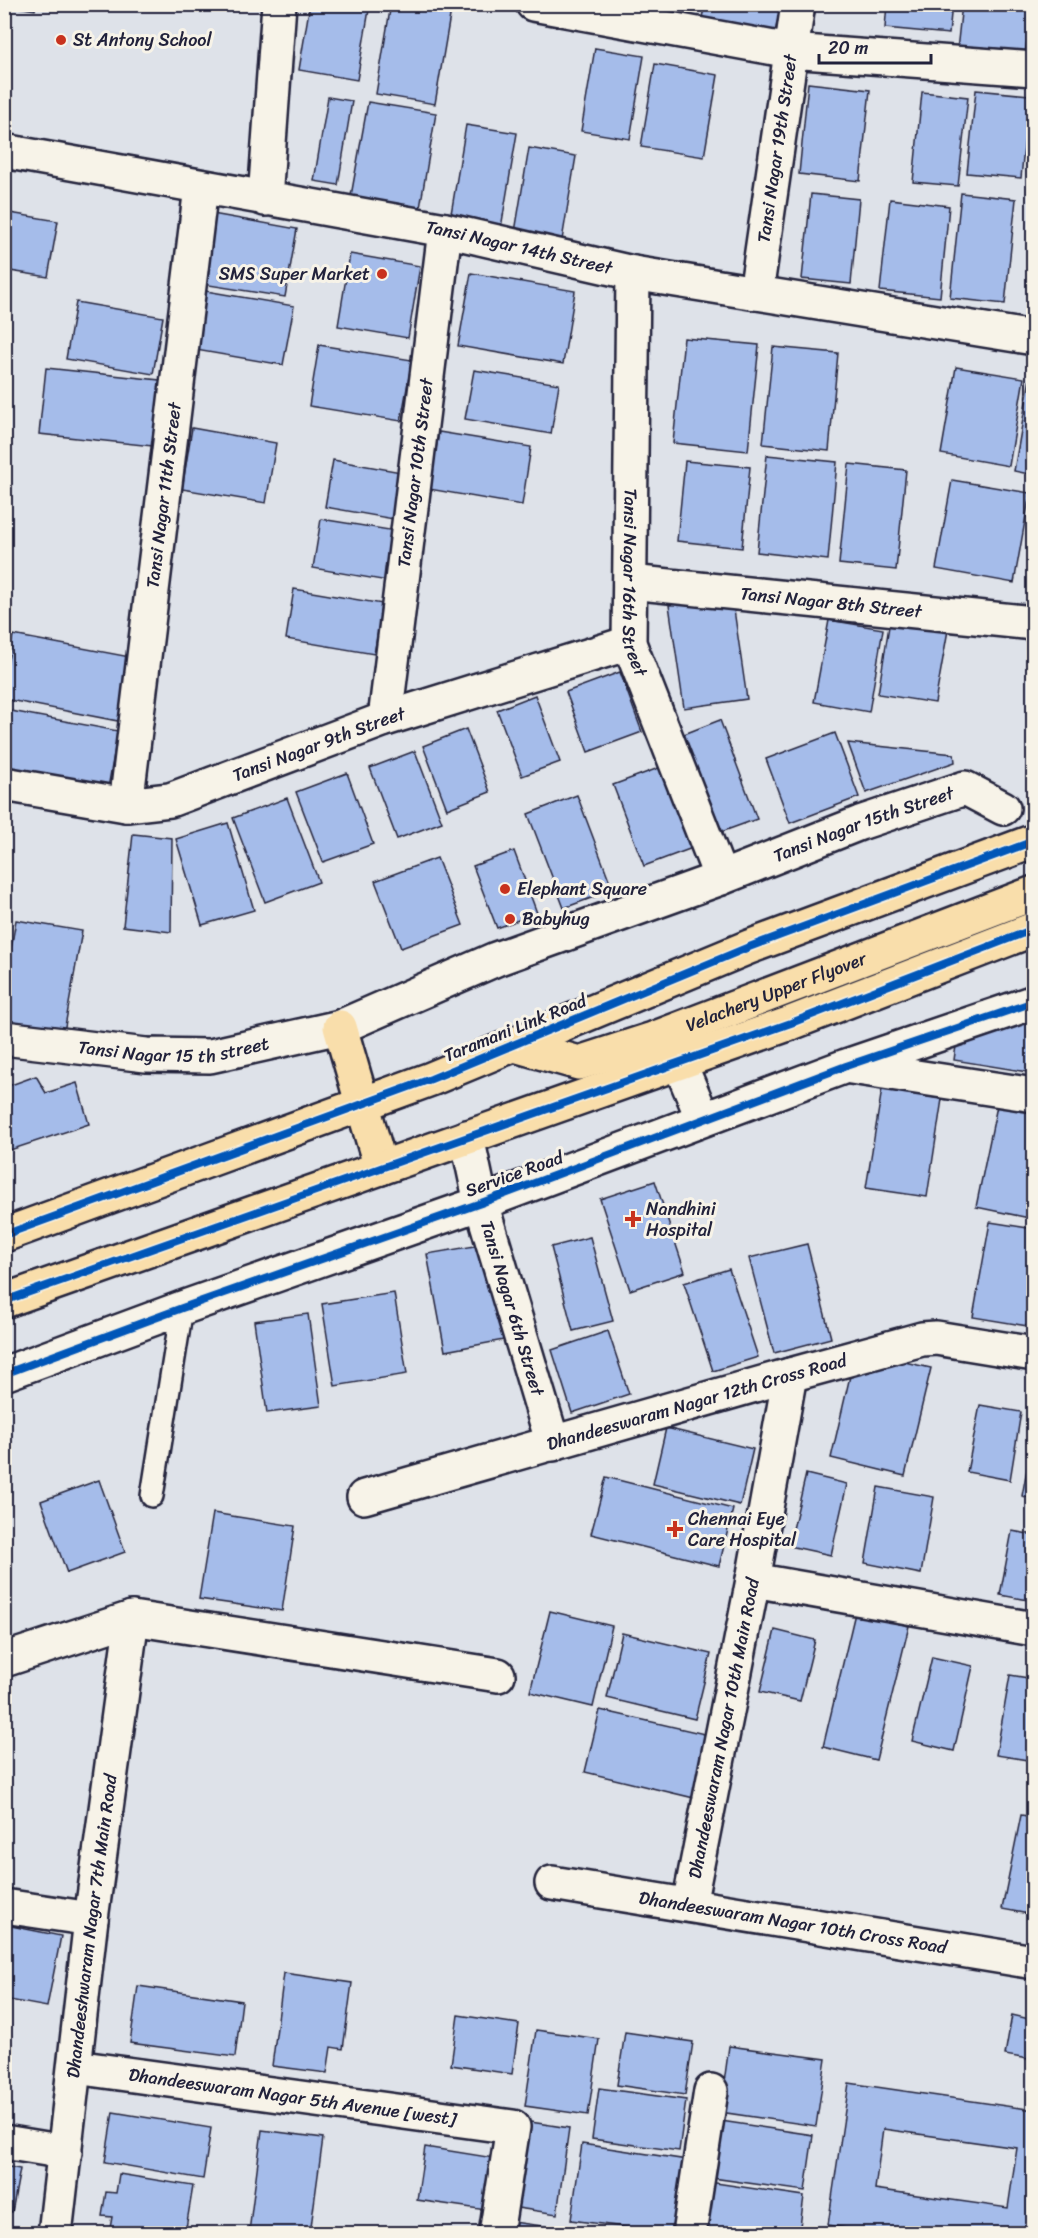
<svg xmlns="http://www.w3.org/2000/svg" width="1038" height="2238" font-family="Sriracha,sans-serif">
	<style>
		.building { fill: #a5bcea; stroke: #22223b; stroke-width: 1.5; fill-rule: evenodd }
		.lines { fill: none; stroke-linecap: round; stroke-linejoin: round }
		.service-casing { stroke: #22223b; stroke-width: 26 }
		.minor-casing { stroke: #22223b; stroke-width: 38 }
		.primary-casing { stroke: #22223b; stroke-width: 38 }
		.service { stroke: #f7f3e8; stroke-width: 21 }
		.minor { stroke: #f7f3e8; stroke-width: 33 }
		.primary { stroke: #f9deab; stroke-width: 33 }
		.cycleway-casing { stroke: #f7f3e8; stroke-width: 11 }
		.cycleway { stroke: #0057b8; stroke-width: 8 }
		.poi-dot { fill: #c8321e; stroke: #f7f3e8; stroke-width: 2 }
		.labels { text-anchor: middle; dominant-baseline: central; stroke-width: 6; stroke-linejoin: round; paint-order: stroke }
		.poi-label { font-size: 18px; fill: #22223b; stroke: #f7f3e8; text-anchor: start }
		.street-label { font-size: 18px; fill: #22223b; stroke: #f7f3e8 }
	</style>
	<rect width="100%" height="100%" fill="#dee2e9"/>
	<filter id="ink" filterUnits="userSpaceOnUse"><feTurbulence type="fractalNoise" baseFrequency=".0167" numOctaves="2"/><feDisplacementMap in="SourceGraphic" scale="12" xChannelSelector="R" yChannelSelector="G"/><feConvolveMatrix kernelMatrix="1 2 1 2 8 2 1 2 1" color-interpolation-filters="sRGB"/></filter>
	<g filter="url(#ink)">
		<g class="building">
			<polygon points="4,4 36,4 35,10 11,6 8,21 4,20"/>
			<polygon points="310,4 370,4 357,80 299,70"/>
			<polygon points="391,4 452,4 435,104 376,94"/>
			<polygon points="622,4 683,4 680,20"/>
			<polygon points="705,4 781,4 774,38 701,22"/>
			<polygon points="887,4 952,4 949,34 885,28"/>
			<polygon points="962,4 1031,4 1025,57 957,50"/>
			<polygon points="595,48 644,56 630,139 581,131"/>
			<polygon points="655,64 718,75 704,157 641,147"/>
			<polygon points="808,83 870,90 860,181 799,174"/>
			<polygon points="976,90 1029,95 1021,178 967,173"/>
			<polygon points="922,92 968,97 958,186 913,182"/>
			<polygon points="328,97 352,101 338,185 314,181"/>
			<polygon points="368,102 436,113 420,208 351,196"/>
			<polygon points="466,125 517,133 501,228 450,220"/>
			<polygon points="529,148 576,156 562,240 515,232"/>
			<polygon points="961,193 1016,199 1005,304 950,298"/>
			<polygon points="811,194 859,199 851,284 802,279"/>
			<polygon points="890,199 949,206 940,297 880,291"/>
			<polygon points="4,212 58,221 48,277 4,270"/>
			<polygon points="207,213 297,229 285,297 196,283"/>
			<polygon points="350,254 420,266 408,338 338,326"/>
			<polygon points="471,273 575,291 563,364 458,346"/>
			<polygon points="200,290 294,306 283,365 190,349"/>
			<polygon points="76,302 163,317 153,374 66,359"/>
			<polygon points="684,338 759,345 748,451 673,443"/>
			<polygon points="319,345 412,360 401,421 309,406"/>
			<polygon points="4,347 10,347 4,398"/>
			<polygon points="773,347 838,353 829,451 763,444"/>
			<polygon points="1033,361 1034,361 1034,475 1014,471"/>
			<polygon points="956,367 1024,378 1009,466 941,454"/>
			<polygon points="46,368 169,381 162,447 39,434"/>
			<polygon points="474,370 559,384 551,434 465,419"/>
			<polygon points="192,428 276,443 266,503 182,489"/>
			<polygon points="439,432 531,447 522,505 429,489"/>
			<polygon points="767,455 837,462 828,560 757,552"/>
			<polygon points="333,460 407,473 399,520 325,507"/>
			<polygon points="685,461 750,467 742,548 677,541"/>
			<polygon points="849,464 906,470 896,570 839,564"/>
			<polygon points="952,480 1030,493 1014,583 936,569"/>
			<polygon points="321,519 402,532 393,582 313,568"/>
			<polygon points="294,589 383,604 374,654 286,639"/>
			<polygon points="732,596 747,699 684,708 669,605"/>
			<polygon points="829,620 883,629 869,712 814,702"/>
			<polygon points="890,620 948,630 935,703 878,694"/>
			<polygon points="13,635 130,657 118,721 4,699 4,680"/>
			<polygon points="620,672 642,732 588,752 566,692"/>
			<polygon points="535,695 560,762 522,776 497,710"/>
			<polygon points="11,711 118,731 107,794 4,775 4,745"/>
			<polygon points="720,720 757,819 710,836 674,738"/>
			<polygon points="466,729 490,792 447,809 423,746"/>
			<polygon points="835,733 859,797 790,823 766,759"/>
			<polygon points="848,743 954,754 955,762 866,793"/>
			<polygon points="415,751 442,822 397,839 370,768"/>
			<polygon points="664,766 695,847 644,866 613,785"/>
			<polygon points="347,773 373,844 323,862 296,792"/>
			<polygon points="577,795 613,890 564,908 528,814"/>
			<polygon points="287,798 319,882 265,902 233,818"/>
			<polygon points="228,823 254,910 202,925 176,839"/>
			<polygon points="133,834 172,838 171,932 123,926"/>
			<polygon points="514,851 537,913 497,928 473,866"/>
			<polygon points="437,858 463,925 401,948 375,881"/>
			<polygon points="16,920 82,931 64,1032 4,1022 4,988"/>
			<polygon points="1034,1018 1034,1073 954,1060 956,1046"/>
			<polygon points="36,1076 46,1093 77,1083 89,1124 4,1152 4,1084 11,1085"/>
			<polygon points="882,1089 942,1099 927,1197 866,1188"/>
			<polygon points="998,1101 1034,1108 1034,1219 976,1207"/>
			<polygon points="655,1181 685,1272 630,1290 600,1199"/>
			<polygon points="990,1222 1034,1229 1034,1327 973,1317"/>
			<polygon points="590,1237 613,1321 573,1331 551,1247"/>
			<polygon points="492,1243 509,1339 445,1351 427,1254"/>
			<polygon points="807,1244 831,1338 774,1353 749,1258"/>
			<polygon points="729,1269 758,1357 713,1371 684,1283"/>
			<polygon points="394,1293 407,1374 335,1386 322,1304"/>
			<polygon points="308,1314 321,1406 267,1413 254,1321"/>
			<polygon points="608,1331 629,1394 572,1413 552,1350"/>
			<polygon points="900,1361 931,1368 905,1476 831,1458 850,1376"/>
			<polygon points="980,1405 1021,1412 1010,1480 967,1472"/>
			<polygon points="666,1428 753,1449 740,1505 653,1484"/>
			<polygon points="1034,1432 1034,1499 1022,1496"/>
			<polygon points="806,1474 847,1484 831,1555 789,1546"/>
			<polygon points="606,1477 733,1509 719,1566 591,1534"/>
			<polygon points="99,1480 125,1552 67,1573 41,1501"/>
			<polygon points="878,1487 934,1497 921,1574 865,1563"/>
			<polygon points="213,1513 295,1526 282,1611 199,1599"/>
			<polygon points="1012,1531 1034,1535 1034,1601 1000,1595"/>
			<polygon points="550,1611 612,1626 593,1707 530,1692"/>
			<polygon points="855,1613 909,1626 876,1760 823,1747"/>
			<polygon points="775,1630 815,1640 800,1701 760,1692"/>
			<polygon points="622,1633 711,1654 695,1719 607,1698"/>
			<polygon points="932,1657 973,1666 954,1751 912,1741"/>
			<polygon points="1010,1675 1034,1679 1034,1761 996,1755"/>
			<polygon points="600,1710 709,1735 694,1798 585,1772"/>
			<polygon points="1021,1815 1034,1817 1034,1915 1002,1909"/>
			<polygon points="6,1925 61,1936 47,2007 4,1999"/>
			<polygon points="284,1973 352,1983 343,2049 331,2047 327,2073 272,2066"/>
			<polygon points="138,1986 242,2001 235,2057 130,2043"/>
			<polygon points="458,2015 519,2024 512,2074 451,2065"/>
			<polygon points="1012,2015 1034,2020 1034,2060 1005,2055"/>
			<polygon points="536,2030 599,2039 588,2115 525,2106"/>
			<polygon points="625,2032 693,2042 685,2095 617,2085"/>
			<polygon points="729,2046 826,2059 816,2126 720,2112"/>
			<path d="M849,2083l185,27v124h-149l-57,-9zM883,2129l134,19 -9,60 -133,-19z"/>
			<polygon points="599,2088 686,2100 679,2151 592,2139"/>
			<polygon points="113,2112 211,2128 203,2179 105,2162"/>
			<polygon points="524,2121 569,2128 557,2214 511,2207"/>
			<polygon points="721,2121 813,2135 805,2191 713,2178"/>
			<polygon points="262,2130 323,2138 310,2234 249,2232"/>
			<polygon points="582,2144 687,2160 677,2234 571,2220"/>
			<polygon points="425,2147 494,2158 486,2210 417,2200"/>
			<polygon points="4,2166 20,2169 12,2212 4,2210"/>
			<polygon points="119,2174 193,2186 185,2234 109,2234 112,2217 102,2216 106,2192 116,2193"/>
			<polygon points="709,2182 804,2196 799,2234 702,2234"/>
			<polygon points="506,2221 555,2228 554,2234 504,2234"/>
		</g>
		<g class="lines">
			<defs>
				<polyline id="service" points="152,1496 182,1308"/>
				<g id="minor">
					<polyline points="533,4 790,51 1034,69"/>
					<path id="s1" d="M4,151l441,79 188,43 401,65"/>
					<polyline points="265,199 279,4"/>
					<path id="s2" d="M633,273l-4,370 92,235"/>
					<path id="s3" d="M756,293l42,-289"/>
					<path id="s4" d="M630,582l404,41"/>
					<path id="s5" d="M385,719l60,-489"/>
					<path id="s6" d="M4,784l122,21 44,-5 215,-81 244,-76"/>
					<path id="s7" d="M126,805l75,-618"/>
					<path id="s8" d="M4,1038l142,17 64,1 130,-29 156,-68 225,-81 139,-55 105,-35 38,20"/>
					<polyline points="679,1062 703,1119"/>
					<polyline points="851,1067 1034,1095"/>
					<path id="s9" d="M467,1137l14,66 72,241"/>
					<polyline points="4,1374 182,1308 481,1203 846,1066 1034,1002"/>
					<path id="s10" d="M364,1497l426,-122 132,-36 14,-1 98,16"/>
					<polyline points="753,1580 1034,1629"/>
					<polyline points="4,1660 132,1618 498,1675"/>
					<path id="s11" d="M552,1883l482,79"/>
					<path id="s12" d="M689,1905l64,-325 37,-205"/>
					<polyline points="4,1906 91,1919"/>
					<path id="s13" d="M75,2067l438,60 -17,107"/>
					<polyline points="4,2142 65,2152"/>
					<path id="s14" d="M55,2234l36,-315 41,-301"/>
					<polyline points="689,2234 711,2091"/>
				</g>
				<g id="primary">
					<polyline points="340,1027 381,1168"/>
					<path id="s15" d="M515,1045l64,18 74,-24 381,-146"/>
					<polyline points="4,1235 431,1079 749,947 1034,841"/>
					<polyline points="4,1301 791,1023 1034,929"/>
				</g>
			</defs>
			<use href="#service" class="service-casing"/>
			<use href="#minor" class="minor-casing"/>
			<use href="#primary" class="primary-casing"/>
			<use href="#service" class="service"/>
			<use href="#minor" class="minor"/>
			<use href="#primary" class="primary"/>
			<defs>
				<g id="cycleway">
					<polyline points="4,1235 431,1079 749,947 1034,841"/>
					<polyline points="4,1301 791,1023 1034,929"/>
					<polyline points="4,1374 182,1308 481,1203 846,1066 1034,1002"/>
				</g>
			</defs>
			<use href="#cycleway" class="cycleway-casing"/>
			<use href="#cycleway" class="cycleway"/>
		</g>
	</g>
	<g class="poi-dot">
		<circle cx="61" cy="40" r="6"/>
		<circle cx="382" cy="274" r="6"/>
		<circle cx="505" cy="889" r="6"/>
		<circle cx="510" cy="919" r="6"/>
		<path d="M630 1210h6v6h6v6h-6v6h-6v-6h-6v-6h6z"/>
		<path d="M672 1520h6v6h6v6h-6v6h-6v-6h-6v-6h6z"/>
	</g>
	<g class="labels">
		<g class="poi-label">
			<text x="73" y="40">St Antony School</text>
			<text x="370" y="274" text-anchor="end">SMS Super Market</text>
			<text x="517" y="889">Elephant Square</text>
			<text x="522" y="919">Babyhug</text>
			<text x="646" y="1209">Nandhini<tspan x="646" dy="21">Hospital</tspan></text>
			<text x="688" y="1519">Chennai Eye<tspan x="688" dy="21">Care Hospital</tspan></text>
		</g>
		<g class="street-label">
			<text stroke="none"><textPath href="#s3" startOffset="146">Tansi Nagar 19th Street</textPath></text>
			<text stroke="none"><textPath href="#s1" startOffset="524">Tansi Nagar 14th Street</textPath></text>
			<text stroke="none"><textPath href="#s5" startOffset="248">Tansi Nagar 10th Street</textPath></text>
			<text stroke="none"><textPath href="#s7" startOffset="312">Tansi Nagar 11th Street</textPath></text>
			<text stroke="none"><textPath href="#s2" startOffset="310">Tansi Nagar 16th Street</textPath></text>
			<text stroke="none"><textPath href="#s4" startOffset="202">Tansi Nagar 8th Street</textPath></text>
			<text stroke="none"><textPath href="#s6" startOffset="327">Tansi Nagar 9th Street</textPath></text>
			<text stroke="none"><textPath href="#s8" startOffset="902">Tansi Nagar 15th Street</textPath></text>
			<text stroke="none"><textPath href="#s15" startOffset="276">Velachery Upper Flyover</textPath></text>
			<text transform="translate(515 1028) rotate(-22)">Taramani Link Road</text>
			<text stroke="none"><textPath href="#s8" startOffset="171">Tansi Nagar 15 th street</textPath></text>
			<text transform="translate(514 1174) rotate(-20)">Service Road</text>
			<text stroke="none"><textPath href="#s9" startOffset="177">Tansi Nagar 6th Street</textPath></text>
			<text stroke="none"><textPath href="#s10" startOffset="346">Dhandeeswaram Nagar 12th Cross Road</textPath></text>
			<text stroke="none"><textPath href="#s12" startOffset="180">Dhandeeswaram Nagar 10th Main Road</textPath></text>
			<text stroke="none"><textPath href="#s11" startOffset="244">Dhandeeswaram Nagar 10th Cross Road</textPath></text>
			<text stroke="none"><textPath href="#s14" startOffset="310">Dhandeeshwaram Nagar 7th Main Road</textPath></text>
			<text stroke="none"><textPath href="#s13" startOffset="220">Dhandeeswaram Nagar 5th Avenue [west]</textPath></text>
		</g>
	</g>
	<rect width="1038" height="2238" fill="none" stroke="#f7f3e8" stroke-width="24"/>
	<rect x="12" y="12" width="1014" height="2214" fill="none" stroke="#22223b" stroke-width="2" filter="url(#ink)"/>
	<path d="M819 54v9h112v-9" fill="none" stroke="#22223b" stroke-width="3"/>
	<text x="828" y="54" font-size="18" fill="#22223b" stroke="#f7f3e8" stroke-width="4.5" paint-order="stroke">20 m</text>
</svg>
